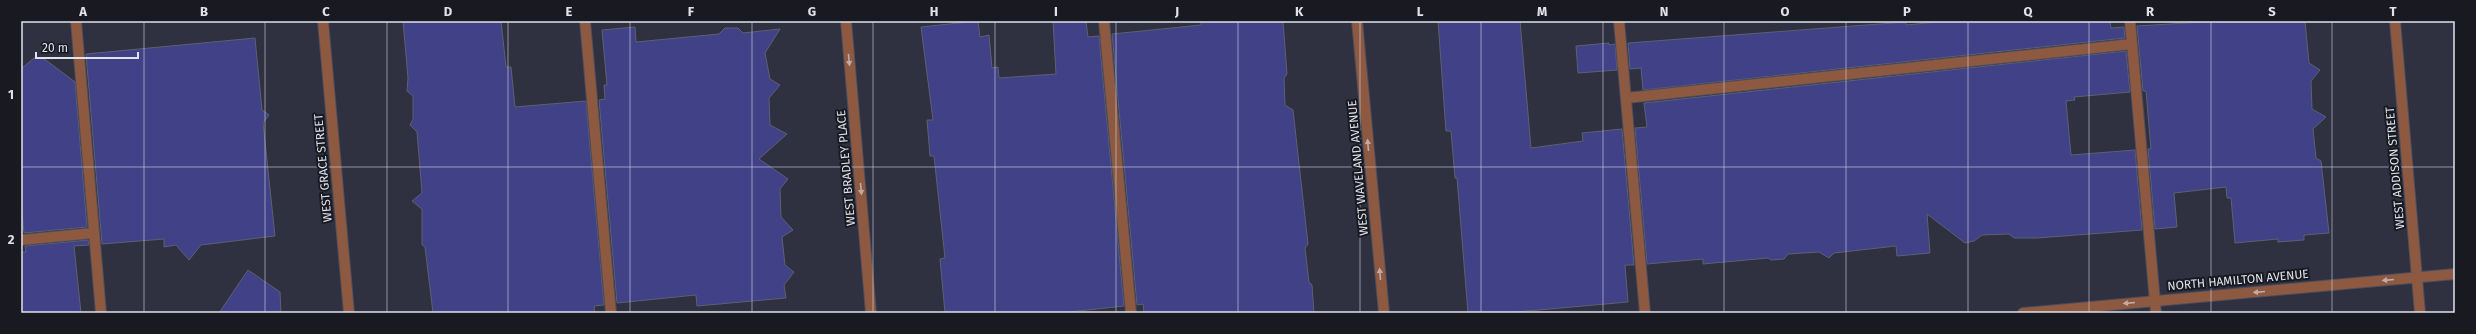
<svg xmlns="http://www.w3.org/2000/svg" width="2476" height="334" font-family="'Fira Sans',sans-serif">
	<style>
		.building { fill: #414187; stroke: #5d6072 }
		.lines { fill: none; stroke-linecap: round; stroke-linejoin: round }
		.minor-casing { stroke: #4b4d5c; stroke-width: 12 }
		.minor { stroke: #8d5941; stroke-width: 10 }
		.oneway { fill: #bfaba8 }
		.grid { fill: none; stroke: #e0e2ec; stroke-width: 1; stroke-opacity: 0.55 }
		.labels { text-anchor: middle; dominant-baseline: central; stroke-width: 4; stroke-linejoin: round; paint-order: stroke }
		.street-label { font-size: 12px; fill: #e0e2ec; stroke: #181921 }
		.neatline { fill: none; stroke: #e0e2ec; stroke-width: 1.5 }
		.grid-label { font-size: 13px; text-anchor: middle; font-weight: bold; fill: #e0e2ec }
	</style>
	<rect width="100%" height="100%" fill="#2f3141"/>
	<g class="building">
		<polygon points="403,21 501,21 506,67 511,67 515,107 586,101 604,305 594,306 595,313 433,313 425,247 422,245 422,209 412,201 422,193 417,132 410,125 413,119 413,96 407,91 408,78"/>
		<polygon points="978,21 980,37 989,35 992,68 998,67 999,78 1056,74 1053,21 1086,21 1088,37 1099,36 1124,306 1060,313 945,313 940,259 945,258 934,156 930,156 927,120 933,120 921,27"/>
		<polygon points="1201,21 1283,21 1287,74 1284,78 1285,105 1293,110 1308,244 1305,248 1309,282 1312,285 1314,313 1144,313 1143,304 1137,305 1112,34 1201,25"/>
		<polygon points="1438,21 1520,21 1531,148 1583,141 1582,133 1622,129 1634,265 1625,265 1628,302 1505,313 1468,313 1457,178 1455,178 1451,131 1446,131"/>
		<polygon points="1948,21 2110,21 2111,28 2124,27 2125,38 1643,90 1641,68 1630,69 1628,43 1906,22 1906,25"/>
		<polygon points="2219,21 2305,21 2309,63 2320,70 2311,81 2312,109 2326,117 2313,129 2316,158 2321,161 2329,233 2304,235 2304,240 2278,242 2278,239 2235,243 2231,198 2227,198 2226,187 2174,193 2177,227 2155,229 2148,149 2151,149 2146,91 2143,91 2137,26"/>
		<polygon points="635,27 636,42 719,34 725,28 738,28 743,33 780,29 765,53 770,79 780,85 769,98 770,125 787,134 759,159 788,179 780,189 781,217 793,230 782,237 785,265 794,272 784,285 786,298 697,306 696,295 617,303 599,100 605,99 604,85 607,85 602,30"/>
		<polygon points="255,38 262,110 269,115 263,123 275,236 201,245 189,260 176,245 164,247 164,239 102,244 86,54"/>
		<polygon points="1609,43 1609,45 1615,44 1617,70 1578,73 1576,46"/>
		<polygon points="2126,51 2130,92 2074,97 2075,100 2066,101 2071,155 2135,150 2142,230 2037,238 2014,238 2009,234 1982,235 1974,241 1965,243 1927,214 1930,253 1897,256 1896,246 1834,253 1829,258 1819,252 1788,254 1784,259 1771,260 1768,258 1703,264 1703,259 1647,264 1635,128 1647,127 1644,103"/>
		<polygon points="34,58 43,58 75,82 87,227 24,233 21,204 21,69"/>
		<polygon points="88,240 89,245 74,246 81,313 21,313 21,252 26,252 25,246"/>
		<polygon points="248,270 280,292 281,313 219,313"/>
	</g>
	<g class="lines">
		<defs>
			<g id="minor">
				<polyline points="76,21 101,313"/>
				<polyline points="323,21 349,313"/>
				<polyline points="585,21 611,313"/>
				<polyline points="846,21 871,313"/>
				<polyline points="1104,21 1131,313"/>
				<polyline points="1357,21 1384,313"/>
				<polyline points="1619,21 1645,313"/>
				<polyline points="2130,21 2156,313"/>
				<polyline points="2395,21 2420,313"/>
				<polyline points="1626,98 2132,44"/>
				<polyline points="21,240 94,233"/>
				<polyline points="2023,313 2455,274"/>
			</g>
		</defs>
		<use href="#minor" class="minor-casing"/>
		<use href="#minor" class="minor"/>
	</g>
	<defs><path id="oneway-solid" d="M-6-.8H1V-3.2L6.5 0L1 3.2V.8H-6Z"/></defs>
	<g class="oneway">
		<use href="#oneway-solid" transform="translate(849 60) rotate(85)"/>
		<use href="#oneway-solid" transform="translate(1368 145) rotate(-95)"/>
		<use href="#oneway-solid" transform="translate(861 189) rotate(85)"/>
		<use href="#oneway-solid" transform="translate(1380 274) rotate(-95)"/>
		<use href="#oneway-solid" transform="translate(2388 280) rotate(175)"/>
		<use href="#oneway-solid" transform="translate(2259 292) rotate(175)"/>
		<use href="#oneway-solid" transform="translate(2129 303) rotate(175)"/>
	</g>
	<path class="grid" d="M144,21v292M265,21v292M387,21v292M508,21v292M630,21v292M752,21v292M873,21v292M995,21v292M1116,21v292M1238,21v292M1360,21v292M1481,21v292M1603,21v292M1724,21v292M1846,21v292M1968,21v292M2089,21v292M2211,21v292M2332,21v292M21,167h2434"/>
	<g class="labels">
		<g class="street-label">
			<text transform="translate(323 168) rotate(-95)">WEST GRACE STREET</text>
			<text transform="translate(846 168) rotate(-95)">WEST BRADLEY PLACE</text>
			<text transform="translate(1358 168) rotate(-95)">WEST WAVELAND AVENUE</text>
			<text transform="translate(2395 168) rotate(-95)">WEST ADDISON STREET</text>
			<text transform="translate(2238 280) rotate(-5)">NORTH HAMILTON AVENUE</text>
		</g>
	</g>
	<rect width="2476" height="334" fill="none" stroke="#181921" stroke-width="44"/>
	<path d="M36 52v6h102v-6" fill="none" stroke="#e0e2ec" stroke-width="2"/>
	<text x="42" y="52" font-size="12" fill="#e0e2ec" stroke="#181921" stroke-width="3" paint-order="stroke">20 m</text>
	<rect x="22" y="22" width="2432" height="290" class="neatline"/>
	<g class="grid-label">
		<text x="83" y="16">A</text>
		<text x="204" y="16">B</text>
		<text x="326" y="16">C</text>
		<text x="448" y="16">D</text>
		<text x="569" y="16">E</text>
		<text x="691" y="16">F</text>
		<text x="812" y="16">G</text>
		<text x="934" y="16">H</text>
		<text x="1056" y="16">I</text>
		<text x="1177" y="16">J</text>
		<text x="1299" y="16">K</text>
		<text x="1420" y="16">L</text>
		<text x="1542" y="16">M</text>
		<text x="1664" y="16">N</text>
		<text x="1785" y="16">O</text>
		<text x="1907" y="16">P</text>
		<text x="2028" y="16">Q</text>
		<text x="2150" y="16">R</text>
		<text x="2272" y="16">S</text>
		<text x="2393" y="16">T</text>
		<text x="11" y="99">1</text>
		<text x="11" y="244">2</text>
	</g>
</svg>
